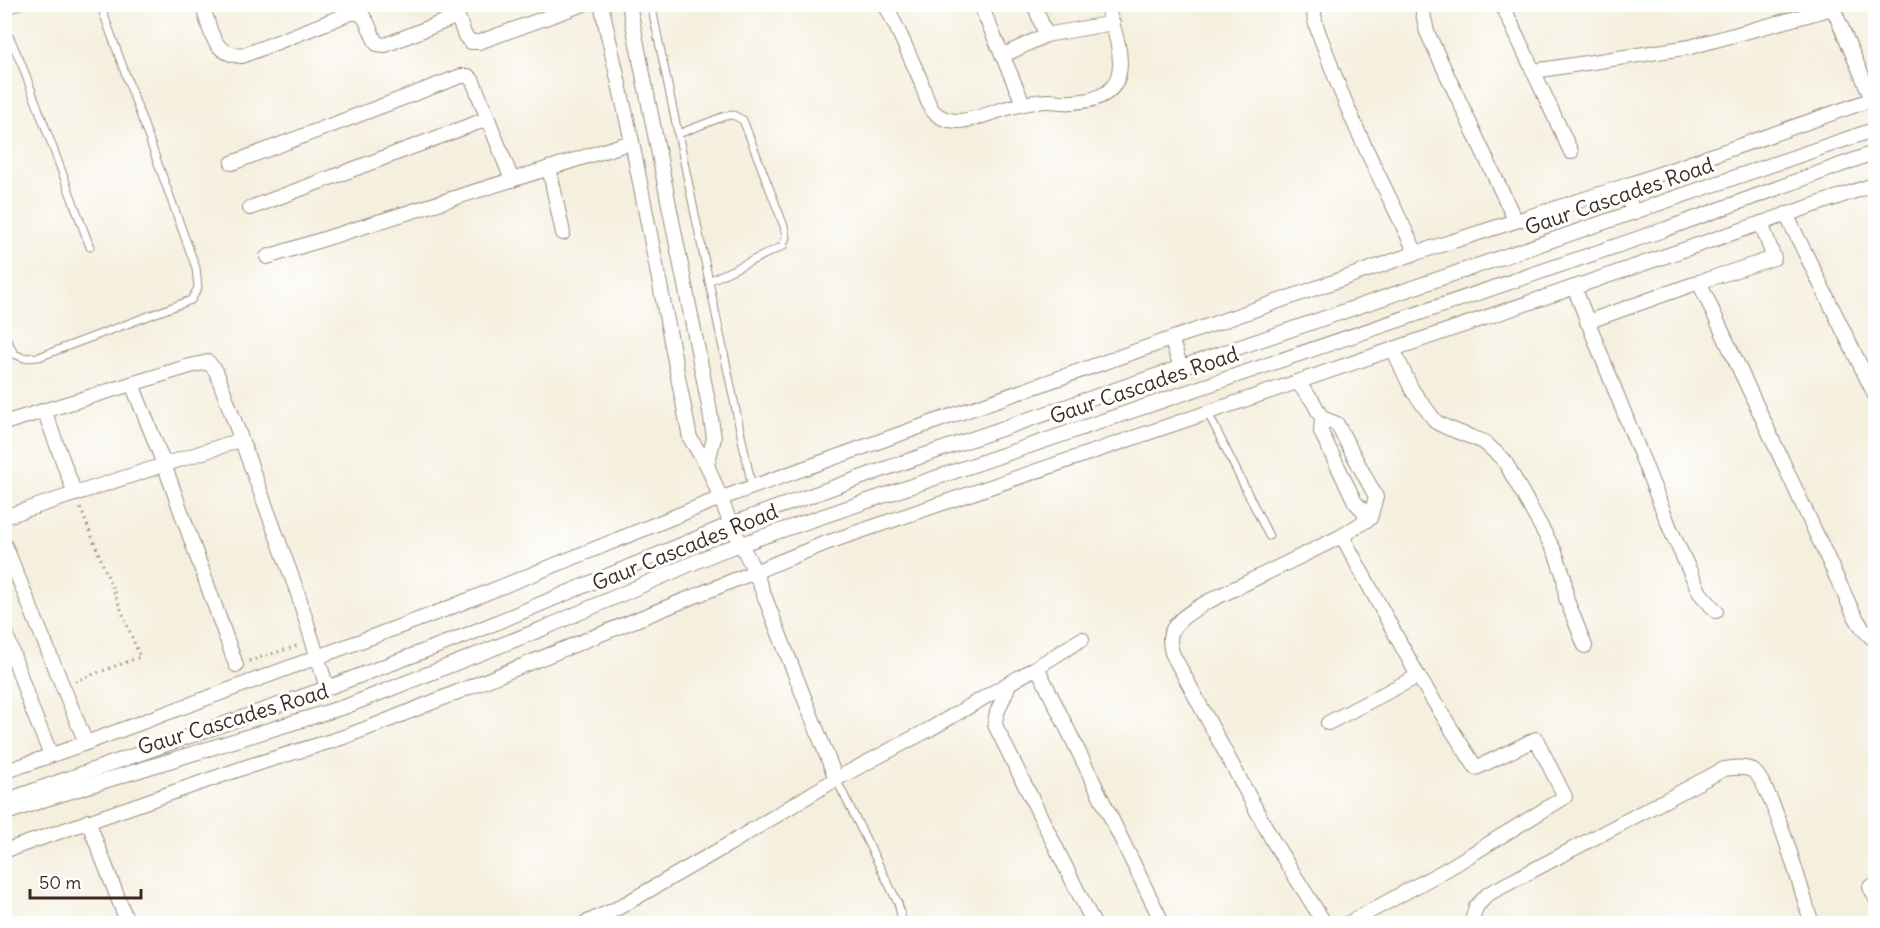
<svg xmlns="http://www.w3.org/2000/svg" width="1880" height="928" font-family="Delius,sans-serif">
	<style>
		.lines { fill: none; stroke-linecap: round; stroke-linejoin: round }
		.service-casing { stroke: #988c7e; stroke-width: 9 }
		.minor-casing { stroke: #988c7e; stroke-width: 16 }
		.path { stroke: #988c7e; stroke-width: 3; stroke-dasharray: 1.5 4.5; stroke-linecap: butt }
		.service { stroke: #fff; stroke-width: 7 }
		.minor { stroke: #fff; stroke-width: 14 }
		.labels { text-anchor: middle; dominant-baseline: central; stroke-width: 6; stroke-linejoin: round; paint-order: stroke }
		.street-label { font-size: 21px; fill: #3b2a1e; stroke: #fff }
	</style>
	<rect width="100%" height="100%" fill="#fff"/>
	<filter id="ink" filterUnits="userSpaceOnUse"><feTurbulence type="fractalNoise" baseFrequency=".0167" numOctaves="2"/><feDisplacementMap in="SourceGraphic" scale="12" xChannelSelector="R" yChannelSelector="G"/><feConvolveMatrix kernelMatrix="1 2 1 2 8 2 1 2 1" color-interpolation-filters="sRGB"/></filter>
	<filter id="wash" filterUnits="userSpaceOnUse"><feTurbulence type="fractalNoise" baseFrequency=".008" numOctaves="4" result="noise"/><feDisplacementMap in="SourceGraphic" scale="24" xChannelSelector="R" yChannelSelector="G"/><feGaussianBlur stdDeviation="1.35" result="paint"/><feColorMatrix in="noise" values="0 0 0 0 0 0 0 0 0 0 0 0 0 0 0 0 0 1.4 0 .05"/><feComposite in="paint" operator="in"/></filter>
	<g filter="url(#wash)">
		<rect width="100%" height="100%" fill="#f5efde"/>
	</g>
	<g filter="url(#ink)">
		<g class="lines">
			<defs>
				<g id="service">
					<polyline points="651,4 752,487"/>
					<polyline points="4,12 22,4"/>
					<polyline points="4,33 10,38 22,65 90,247"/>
					<polyline points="678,134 725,116 733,115 743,120 784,226 786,237 783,246 709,281"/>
					<polyline points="4,333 14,354 24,358 39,357 191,300 198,288 196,268 100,4"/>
					<polyline points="1208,413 1269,536"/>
					<polyline points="836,779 898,903 903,924"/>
				</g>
				<g id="minor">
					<path d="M202,4c9,26 9,50 40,52l109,-43h9c10,9 10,20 17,31l8,1 73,-29"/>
					<polyline points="453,4 465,36 471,42 479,42 584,4"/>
					<polyline points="601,4 632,142 690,438 707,465 731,524 755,572 836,779"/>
					<polyline points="629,4 709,406 714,438 707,465"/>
					<path d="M885,4c13,25 24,50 35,75 4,10 7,26 14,33 19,19 49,3 70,-3 14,-4 29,-8 44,-8 8,0 16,2 23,1 68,-2 50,-53 35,-98"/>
					<polyline points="980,4 1023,103"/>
					<path d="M1315,4c-4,14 5,32 10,45 24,71 59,136 91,204"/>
					<polyline points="1425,4 1423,13 1427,32 1515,220"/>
					<polyline points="1502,4 1571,152"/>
					<polyline points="1046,35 1113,23"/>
					<polyline points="1002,56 1046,35 1034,4"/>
					<polyline points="1534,71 1690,47 1833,8 1872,99"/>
					<polyline points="232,163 461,76 468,76 473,81 512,180"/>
					<polyline points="549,168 563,233"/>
					<polyline points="1625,186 1633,213"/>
					<polyline points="250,208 487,119"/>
					<polyline points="1786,214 1876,397"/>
					<polyline points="267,257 632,142"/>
					<path d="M1699,282l142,305c9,18 17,42 35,54"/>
					<polyline points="1574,287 1672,533 1700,593 1716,611"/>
					<polyline points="1587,322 1699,282 1774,258 1761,223"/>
					<polyline points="1171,339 1181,367"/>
					<polyline points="1393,349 1412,390 1436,422 1448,428 1484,442 1504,460 1555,552 1564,577 1566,598 1585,646"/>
					<polyline points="1297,382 1312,400 1322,418 1321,432 1355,502 1370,518"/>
					<polyline points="132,384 164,464 236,665"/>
					<polyline points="44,410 75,494"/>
					<path d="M1322,418l15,6 39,73 -6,21 -28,18 -135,66c-13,8 -35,19 -37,36 0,5 1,11 2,15l101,188 52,83"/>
					<polyline points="4,423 190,366 208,362 216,371 297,591 327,688"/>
					<polyline points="4,517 240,440"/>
					<polyline points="1342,536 1418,676"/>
					<polyline points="4,543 86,743"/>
					<polyline points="4,628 31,707 51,755"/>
					<polyline points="1037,667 1082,639"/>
					<path d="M1009,683c-4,17 -14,25 -14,42l99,199"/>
					<polyline points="1328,723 1418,676 1476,768 1536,739 1565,797 1449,868 1347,924"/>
					<polyline points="4,772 86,743 444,610 708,503 911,430 1416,253 1625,186 1876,98"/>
					<polyline points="4,801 327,688 469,634 731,524 893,466 1876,129"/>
					<polyline points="4,814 49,798 347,706 542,629 718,552 1666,229 1876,152"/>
					<polyline points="88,821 128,924"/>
					<polyline points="4,851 246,767 341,738 381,723 826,543 1876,184"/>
					<polyline points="1870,887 1876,899"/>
					<polyline points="583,924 618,908 731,843 836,779 930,729 1037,667 1163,924"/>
					<path d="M1471,924l5,-17 12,-13 236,-125c9,-1 19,-3 28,1 20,12 51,126 60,154"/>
				</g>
			</defs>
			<use href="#service" class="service-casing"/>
			<use href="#minor" class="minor-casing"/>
			<g class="path">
				<polyline points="249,661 300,645"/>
				<polyline points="75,681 140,657 80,507"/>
			</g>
			<use href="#service" class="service"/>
			<use href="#minor" class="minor"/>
		</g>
	</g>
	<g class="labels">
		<g class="street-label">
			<text transform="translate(1619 196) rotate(-19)">Gaur Cascades Road</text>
			<text transform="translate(1144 385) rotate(-19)">Gaur Cascades Road</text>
			<text transform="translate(685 547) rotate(-22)">Gaur Cascades Road</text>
			<text transform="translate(233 719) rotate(-17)">Gaur Cascades Road</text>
		</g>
	</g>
	<rect width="1880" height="928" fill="none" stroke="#fff" stroke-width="24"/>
	<path d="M30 889v9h111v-9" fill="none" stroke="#3b2a1e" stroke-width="3"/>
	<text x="39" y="889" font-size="18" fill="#3b2a1e" stroke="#ffffff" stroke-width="4.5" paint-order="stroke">50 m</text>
</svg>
